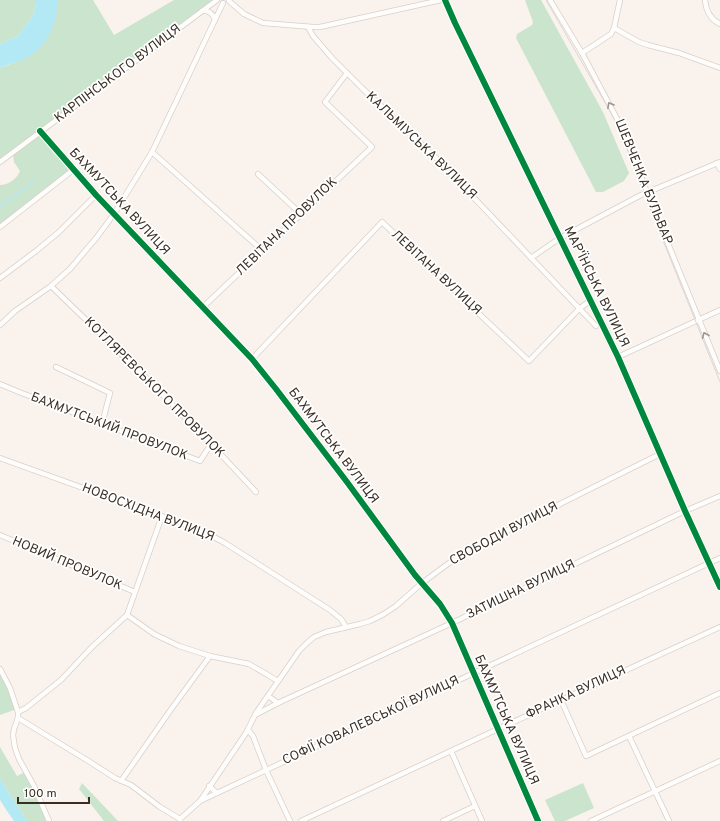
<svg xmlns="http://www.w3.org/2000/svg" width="720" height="821" font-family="Overpass,sans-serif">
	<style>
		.green { fill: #cbe4cd }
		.water { fill: #b3e8f5 }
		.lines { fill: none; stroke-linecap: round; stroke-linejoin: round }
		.stream { stroke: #b3e8f5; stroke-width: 1.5 }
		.minor-casing { stroke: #d8d0c8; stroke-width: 6 }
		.minor { stroke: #fefdfc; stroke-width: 4.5 }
		.tram { stroke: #dad7d5; stroke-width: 1 }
		.cycleway-casing { stroke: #fff; stroke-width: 8 }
		.cycleway { stroke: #00873e; stroke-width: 6 }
		.oneway { stroke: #9c9690 }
		.labels { text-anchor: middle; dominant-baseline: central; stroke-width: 3.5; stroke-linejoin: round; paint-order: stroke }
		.street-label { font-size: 13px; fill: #3a2e24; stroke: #fff }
	</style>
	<rect width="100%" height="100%" fill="#faf3ed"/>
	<g class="green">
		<polygon points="0,0 36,0 36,5 33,16 18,36 0,44"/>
		<polygon points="58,0 93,0 114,35 174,0 213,0 0,159 0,68 26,58 53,26 57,7"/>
		<polygon points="525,0 541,0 603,112 629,173 624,181 603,192 596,192 516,38 517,34 532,25 533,22"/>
		<path d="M39,135l32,37 -71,55v-42c8,0 17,-6 20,-14l-6,-9 -1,-8z"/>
		<polygon points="0,669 17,709 0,715"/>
		<polygon points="0,747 17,776 27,771 49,821 27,821 0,779"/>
		<polygon points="82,783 118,821 104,821 79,789"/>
		<polygon points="583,783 594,808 565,821 555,821 545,800"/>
	</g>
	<g class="water">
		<path d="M36,0h22c-1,23 -10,47 -32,58 -8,4 -18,6 -26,10v-24l18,-8 15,-20 3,-11z"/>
		<polygon points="0,779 27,821 14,821 5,808 0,800"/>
	</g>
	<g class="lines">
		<polyline class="stream" points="0,206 34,182"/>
		<defs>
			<g id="minor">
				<polyline points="445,0 455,23 618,357 685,511 720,587"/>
				<polyline points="550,0 582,53 623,130 647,192 720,371"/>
				<path d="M705,0c1,11 5,19 15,24"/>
				<polyline points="229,1 244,14 263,23 313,27 320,27 441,0"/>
				<path d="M202,11c7,-1 11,3 13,9"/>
				<polyline points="308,27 313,36 332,58 362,88 437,159 596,326"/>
				<polyline points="614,28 639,42 648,45 679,53 720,68"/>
				<polyline points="582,53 611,34 614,28 620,0"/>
				<polyline points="40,131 96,195 252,359 276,389 347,482 415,575 440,604 452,623 538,821"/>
				<polyline points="152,152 263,251"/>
				<polyline points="0,162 217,0"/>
				<polyline points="717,163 720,169"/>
				<polyline points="258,174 301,214"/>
				<polyline points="0,227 73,170"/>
				<polyline points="531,258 560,238 641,195 720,162"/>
				<polyline points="0,278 36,251 59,232 96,195"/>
				<polyline points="51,286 144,376 211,444 256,492"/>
				<polyline points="203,307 372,147 325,102 347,73"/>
				<polyline points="0,325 15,311 51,286 70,269 97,237 114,214 152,152 223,3"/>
				<polyline points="618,357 720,310"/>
				<polyline points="252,359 382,222 529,361 579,309 591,300"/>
				<polyline points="56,367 110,393 102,424"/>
				<polyline points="0,384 19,392 200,461 211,444"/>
				<polyline points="0,458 186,525 212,536 225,543 330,610 341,619 346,627"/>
				<polyline points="0,535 135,592"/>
				<polyline points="127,615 154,634 179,646 210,656 249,664 278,681"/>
				<polyline points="0,669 10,688 18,712 18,718 14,729 13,735 15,748 19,759 34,786 49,821"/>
				<polyline points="561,700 586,756 720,693"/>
				<polyline points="278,703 452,623 685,511 720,496"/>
				<polyline points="18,712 26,708 61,680 92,647 127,615 162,516"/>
				<polyline points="255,715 278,703 268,696"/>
				<polyline points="18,718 90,762 115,778 131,785 160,807 180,819 180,821"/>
				<polyline points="248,730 253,736 266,770 290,821"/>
				<polyline points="629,736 669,821"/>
				<polyline points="451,751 482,821"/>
				<polyline points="121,781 172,708 210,656"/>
				<polyline points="217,793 720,558"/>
				<polyline points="200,801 246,733 256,713 299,651 308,642 314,637 326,632 360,624 370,621 384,614 396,606 422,583 445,566 468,550 660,454"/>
				<polyline points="180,819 200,801 217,793 209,786"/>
				<polyline points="301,821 498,729 720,627"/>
				<polyline points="443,821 475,806"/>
				<polyline points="591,821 720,761"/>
			</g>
		</defs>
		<use href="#minor" class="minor-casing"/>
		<use href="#minor" class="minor"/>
		<polyline class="tram" points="546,0 610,111 620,131 644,193 720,382"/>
		<defs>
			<g id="cycleway">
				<polyline points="445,0 455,23 618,357 685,511 720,587"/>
				<polyline points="40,131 96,195 252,359 276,389 347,482 415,575 440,604 452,623 538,821"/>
			</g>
		</defs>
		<use href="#cycleway" class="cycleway-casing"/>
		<use href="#cycleway" class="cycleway"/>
	</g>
	<defs><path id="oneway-chevron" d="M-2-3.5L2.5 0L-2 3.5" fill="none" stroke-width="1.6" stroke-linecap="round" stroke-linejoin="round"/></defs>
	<g class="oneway">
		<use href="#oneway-chevron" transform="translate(610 105) rotate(-119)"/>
		<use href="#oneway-chevron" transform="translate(705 335) rotate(-112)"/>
	</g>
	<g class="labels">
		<g class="street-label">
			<text transform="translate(118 74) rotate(-37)">КАРПІНСЬКОГО ВУЛИЦЯ</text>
			<text transform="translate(421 146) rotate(44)">КАЛЬМІУСЬКА ВУЛИЦЯ</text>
			<text transform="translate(643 182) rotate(68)">ШЕВЧЕНКА БУЛЬВАР</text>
			<text transform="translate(119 202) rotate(47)">БАХМУТСЬКА ВУЛИЦЯ</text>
			<text transform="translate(287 227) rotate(-44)">ЛЕВІТАНА ПРОВУЛОК</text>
			<text transform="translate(436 273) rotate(43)">ЛЕВІТАНА ВУЛИЦЯ</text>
			<text transform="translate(596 287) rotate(64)">МАР'ЇНСЬКА ВУЛИЦЯ</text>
			<text transform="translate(154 388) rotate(45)">КОТЛЯРЕВСЬКОГО ПРОВУЛОК</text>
			<text transform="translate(109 427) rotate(21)">БАХМУТСЬКИЙ ПРОВУЛОК</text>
			<text transform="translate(333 446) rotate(53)">БАХМУТСЬКА ВУЛИЦЯ</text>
			<text transform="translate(148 513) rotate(21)">НОВОСХІДНА ВУЛИЦЯ</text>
			<text transform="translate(504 534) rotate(-28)">СВОБОДИ ВУЛИЦЯ</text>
			<text transform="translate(67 564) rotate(23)">НОВИЙ ПРОВУЛОК</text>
			<text transform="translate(521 590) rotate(-26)">ЗАТИШНА ВУЛИЦЯ</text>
			<text transform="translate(576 693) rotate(-25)">ФРАНКА ВУЛИЦЯ</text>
			<text transform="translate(506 720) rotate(66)">БАХМУТСЬКА ВУЛИЦЯ</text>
			<text transform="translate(371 721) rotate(-25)">СОФІЇ КОВАЛЕВСЬКОЇ ВУЛИЦЯ</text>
		</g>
	</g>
	<path d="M18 797v6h71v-6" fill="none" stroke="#3a2e24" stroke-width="2"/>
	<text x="24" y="797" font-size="12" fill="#3a2e24" stroke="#ffffff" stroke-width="3" paint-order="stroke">100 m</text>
</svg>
